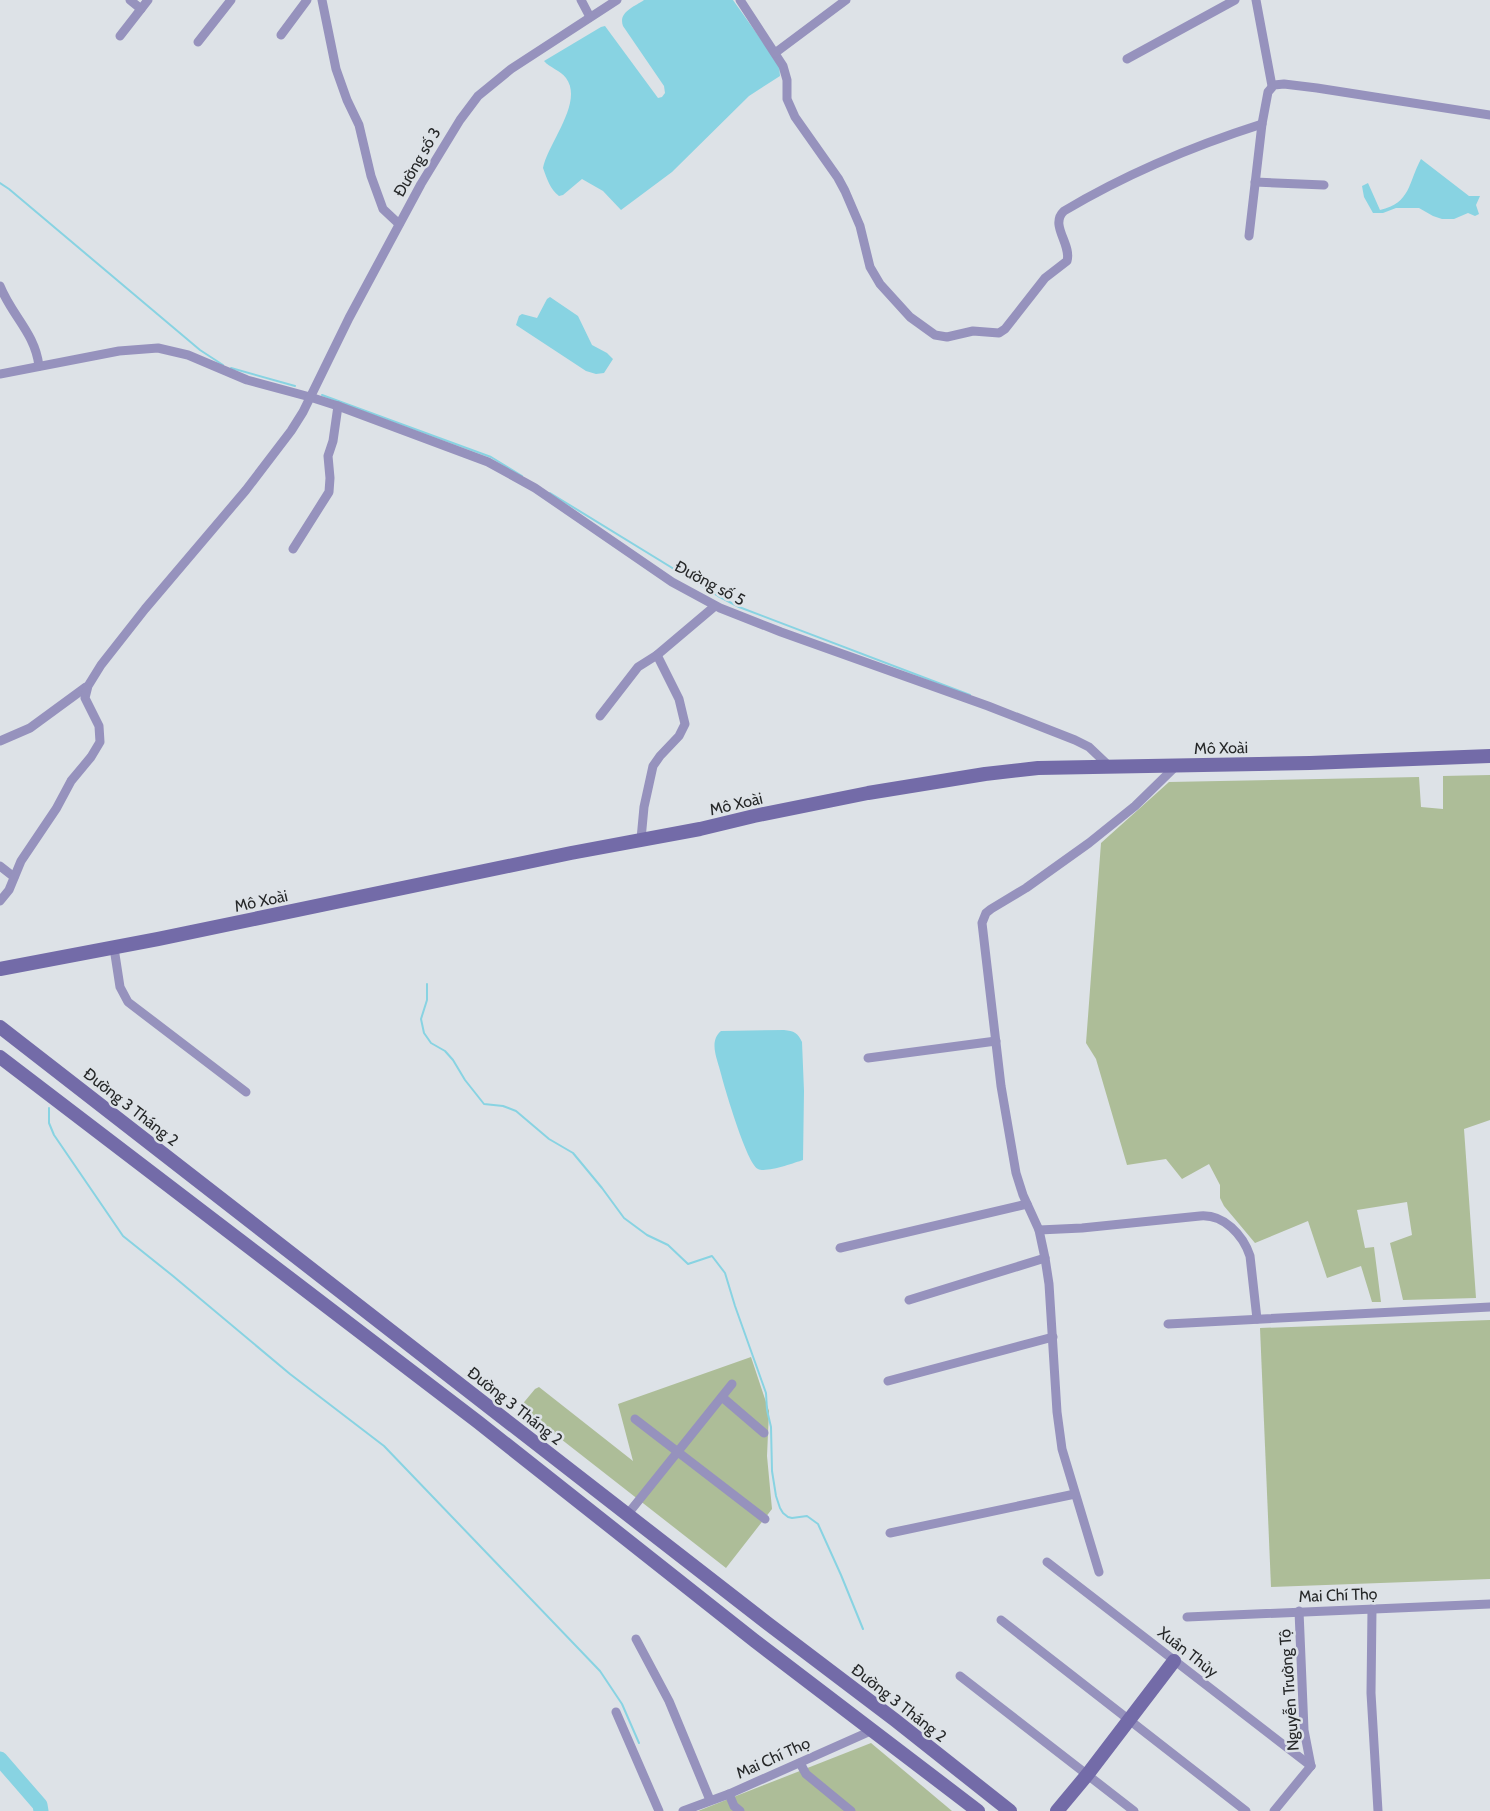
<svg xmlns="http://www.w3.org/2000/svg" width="1490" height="1811" font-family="Cabin,sans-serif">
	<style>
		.green { fill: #adbd98 }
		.water { fill: #88d3e2 }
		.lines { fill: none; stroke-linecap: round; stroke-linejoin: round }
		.stream { stroke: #88d3e2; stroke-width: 2 }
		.river { stroke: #88d3e2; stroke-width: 15 }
		.street { stroke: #9692bd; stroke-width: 9 }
		.secondary { stroke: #736ba8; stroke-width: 14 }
		.labels { text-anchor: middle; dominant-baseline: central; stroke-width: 5; stroke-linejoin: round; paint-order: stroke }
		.street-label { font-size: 16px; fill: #262829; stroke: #dde2e7 }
	</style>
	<rect width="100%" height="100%" fill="#dde2e7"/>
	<g class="green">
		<polygon points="1490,775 1490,1120 1464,1129 1476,1298 1403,1300 1390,1243 1412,1235 1407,1202 1357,1210 1365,1248 1374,1247 1381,1302 1372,1302 1361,1266 1327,1278 1308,1221 1255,1243 1224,1206 1220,1198 1220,1185 1209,1164 1182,1179 1166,1159 1127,1165 1096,1059 1086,1043 1101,843 1169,782 1419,777 1421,807 1443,809 1443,776"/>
		<polygon points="1490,1320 1490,1579 1271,1587 1260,1328"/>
		<polygon points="751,1357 769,1411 767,1456 772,1509 726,1568 520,1407 535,1389 539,1387 633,1461 618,1404"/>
		<polygon points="871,1743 952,1811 698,1811"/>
	</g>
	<g class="water">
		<path d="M644,0h89l46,65 1,11 -31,20 -77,76 -51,38 -18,-19 -21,-12 -19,16 -4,1c-9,-7 -12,-17 -16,-28 5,-25 41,-66 23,-90 -6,-8 -16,-10 -22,-17l57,-34 4,-1 53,72 4,-1 3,-4 -1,-7 -41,-60c-5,-14 11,-19 21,-26z"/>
		<path d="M1421,159l48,37h11l-4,9 3,9 -4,2 -7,-3 -14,6h-12l-9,-3 -14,-8h-23l-13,5h-10l-9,-16 -2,-11 6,-3 12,27c31,-7 28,-27 41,-51z"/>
		<polygon points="550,297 578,316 592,345 607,353 613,359 604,373 596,374 586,371 516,325 519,316 522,314 537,318 547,299"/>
		<path d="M784,1030c10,1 14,3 18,12l2,49 -1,69c-9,3 -37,13 -45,9 -11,-5 -33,-80 -37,-95 -3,-14 -13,-32 0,-43z"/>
	</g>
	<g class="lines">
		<g class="stream">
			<polyline points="0,183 9,189 200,350 223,365"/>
			<polyline points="231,368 295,386"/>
			<polyline points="322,395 491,457 522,476"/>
			<polyline points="550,493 718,596 739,607 970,695"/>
			<polyline points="427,984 427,1000 421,1019 424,1033 431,1043 445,1051 453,1060 465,1080 484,1104 503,1106 516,1111 549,1139 573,1153 602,1188 624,1218 647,1235 668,1245 688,1264 712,1256 725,1273 735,1306 766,1393 767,1410 771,1427 772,1471 776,1496 780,1508 783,1513 788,1517 792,1518 807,1516 818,1524 841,1575 863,1629"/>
			<polyline points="49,1108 49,1123 54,1135 123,1236 173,1276 290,1374 384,1446 600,1671 622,1704 639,1743"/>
		</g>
		<polyline class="river" points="0,1759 40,1805 41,1811"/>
		<g class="street">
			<polyline points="130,0 141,9"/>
			<polyline points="322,0 336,69 347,100 359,125 371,176 383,209 399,224"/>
			<polyline points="581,0 590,17"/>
			<path d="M740,0l43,66 4,14v19l8,18 43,61 7,13 15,35 10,41 10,17 30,33 25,18 12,2 26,-6 26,2 6,-4 40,-51 22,-17c5,-17 -18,-36 -3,-50 62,-37 129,-65 198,-87"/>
			<polyline points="1256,0 1272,86"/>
			<polyline points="281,35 307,0"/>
			<polyline points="120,36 148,0"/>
			<polyline points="198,42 231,0"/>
			<polyline points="775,53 846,0"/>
			<polyline points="1127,59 1235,0"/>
			<polyline points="1255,182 1324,185"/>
			<polyline points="1249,236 1262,124 1268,92 1274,85 1284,84 1317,88 1490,115"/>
			<path d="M0,286c12,30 35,47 39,80"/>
			<polyline points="0,374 119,351 158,348 188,355 247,380 310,397 338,406 488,462 535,488 672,582 720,608 781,632 988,706 1075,740 1089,747 1109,766"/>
			<polyline points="293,549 329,492 330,478 328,456 333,441 338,406"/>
			<polyline points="600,716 638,667 657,655 715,606"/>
			<polyline points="0,741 30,728 86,687"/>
			<polyline points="641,839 644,807 653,766 660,756 679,736 685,724 679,699 657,655"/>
			<polyline points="0,866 14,877"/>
			<polyline points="0,901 9,890 21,861 56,809 71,781 91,757 100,742 99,726 85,698 88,686 101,665 145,609 246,490 291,431 303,412 349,318 421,184 460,120 478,96 511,69 617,0"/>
			<polyline points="114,948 120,987 128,1002 246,1092"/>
			<polyline points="868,1058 996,1041"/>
			<path d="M1039,1230l43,-2 118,-12c24,-2 43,19 50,40l7,63"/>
			<polyline points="840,1248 1027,1204"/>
			<polyline points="909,1300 1045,1258"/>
			<polyline points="1168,1324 1490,1307"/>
			<polyline points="888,1381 1053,1337"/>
			<polyline points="722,1397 764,1433"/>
			<polyline points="635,1419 765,1519"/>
			<polyline points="627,1515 732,1384"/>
			<polyline points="890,1533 1075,1494"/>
			<polyline points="1047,1562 1311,1766"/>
			<polyline points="1099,1572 1062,1449 1057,1412 1049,1284 1045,1258 1039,1230 1023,1195 1016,1173 1001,1086 982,923 986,913 991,909 1026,888 1089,843 1135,806 1177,765"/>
			<polyline points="1372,1609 1371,1693 1378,1811"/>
			<polyline points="1299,1611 1304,1730 1311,1766"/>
			<polyline points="1187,1617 1490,1604"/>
			<polyline points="1001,1620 1246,1811"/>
			<polyline points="636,1639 669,1701 710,1800"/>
			<polyline points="960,1676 1134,1811"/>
			<polyline points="616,1712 659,1811"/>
			<polyline points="800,1763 806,1774 851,1811"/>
			<polyline points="729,1794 734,1806 740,1811"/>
			<polyline points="683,1811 729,1794 873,1730"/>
			<polyline points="1274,1811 1311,1766"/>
		</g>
		<g class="secondary">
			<polyline points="0,969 158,939 571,853 700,829 754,816 868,793 985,774 1038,768 1310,763 1490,756"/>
			<polyline points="0,1027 767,1623 895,1720 1010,1811"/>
			<polyline points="0,1057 478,1422 755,1641 978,1811"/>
			<polyline points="1057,1811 1087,1775 1174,1661"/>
		</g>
	</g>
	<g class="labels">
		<g class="street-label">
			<text transform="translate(417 162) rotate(-60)">Đường số 3</text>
			<text transform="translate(710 583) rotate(28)">Đường số 5</text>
			<text transform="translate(1221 748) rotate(-1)">Mô Xoài</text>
			<text transform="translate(736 804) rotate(-13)">Mô Xoài</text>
			<text transform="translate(261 901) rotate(-12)">Mô Xoài</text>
			<text transform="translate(131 1107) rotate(38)">Đường 3 Tháng 2</text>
			<text transform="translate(515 1406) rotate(38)">Đường 3 Tháng 2</text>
			<text transform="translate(1338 1595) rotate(-2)">Mai Chí Thọ</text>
			<text transform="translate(1188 1652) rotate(38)">Xuân Thủy</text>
			<text transform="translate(1289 1690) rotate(-94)">Nguyễn Trường Tộ</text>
			<text transform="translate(899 1703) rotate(38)">Đường 3 Tháng 2</text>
			<text transform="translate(773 1758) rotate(-24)">Mai Chí Thọ</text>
		</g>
	</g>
</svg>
